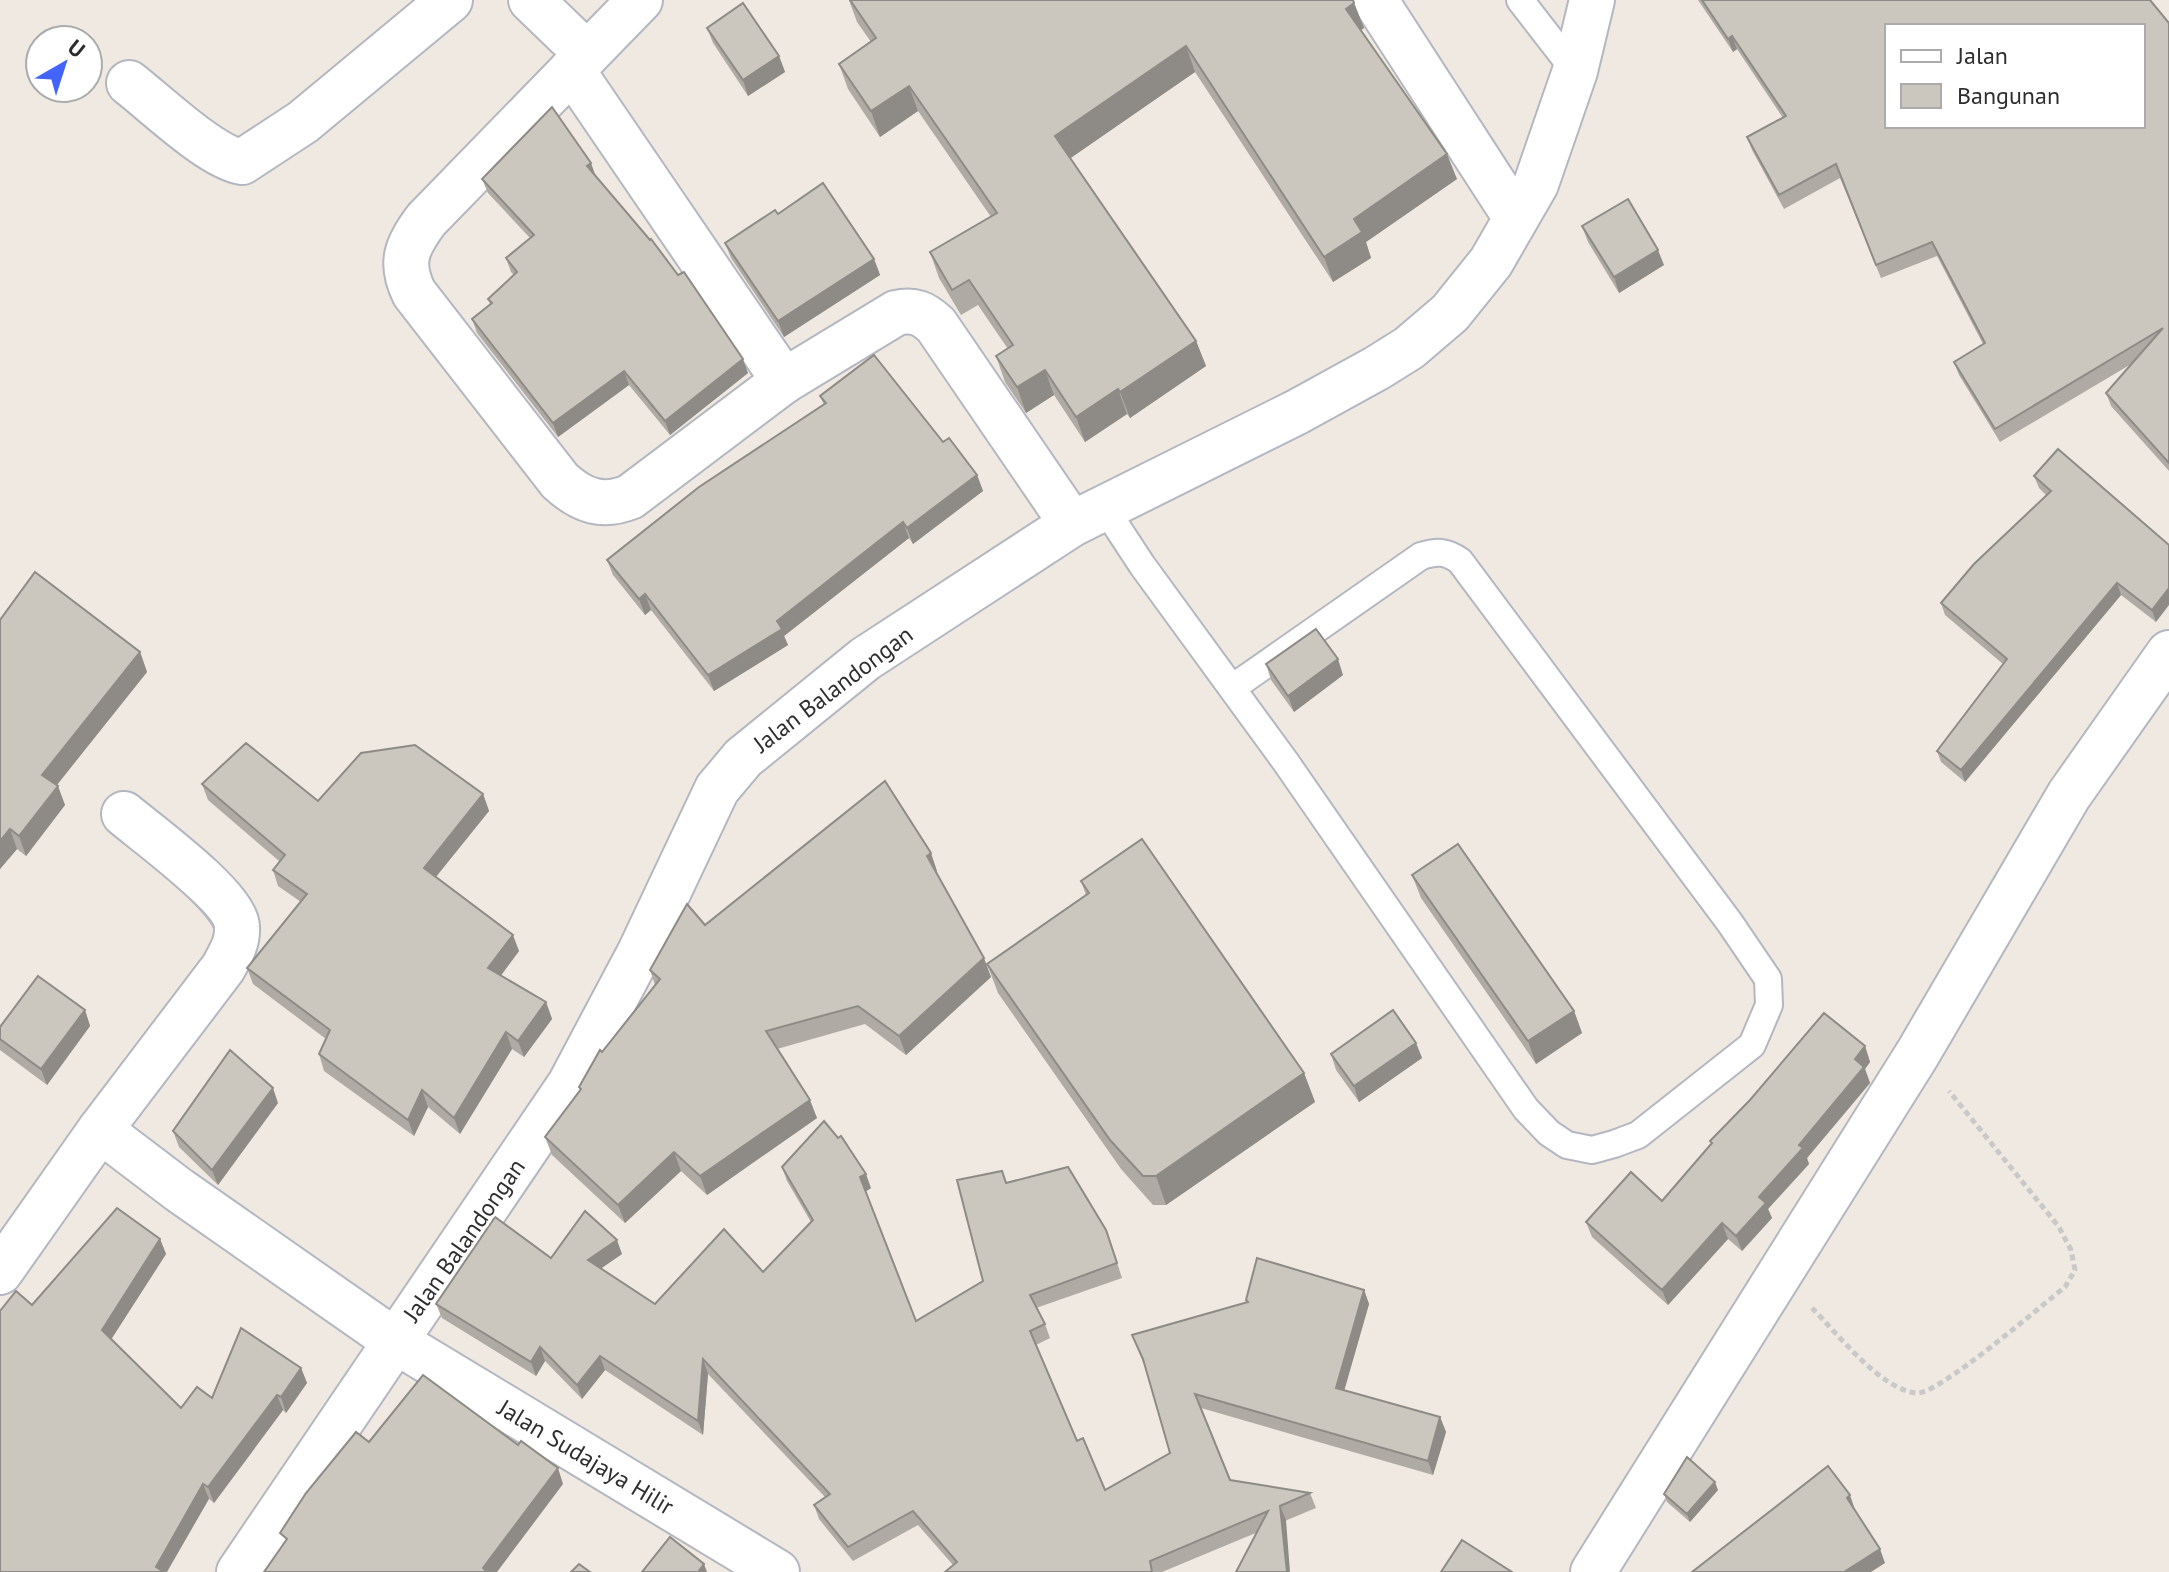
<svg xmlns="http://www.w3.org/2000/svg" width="2169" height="1572" font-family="'PT Sans',sans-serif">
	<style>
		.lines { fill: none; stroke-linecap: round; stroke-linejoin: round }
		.lane-casing { stroke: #b4b7c1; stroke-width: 30 }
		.street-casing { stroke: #b4b7c1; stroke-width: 48 }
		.path { stroke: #c9c9c9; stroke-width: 5; stroke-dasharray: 6 4; stroke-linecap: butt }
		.lane { stroke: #fff; stroke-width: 26 }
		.street { stroke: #fff; stroke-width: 44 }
		.wall { fill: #afaba4 }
		.shaded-wall { fill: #8e8b86 }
		.building { fill: #cbc7bf; stroke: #8e8b86; stroke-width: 2; fill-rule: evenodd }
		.labels { text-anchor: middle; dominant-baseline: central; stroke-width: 6; stroke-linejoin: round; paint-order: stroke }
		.street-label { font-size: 24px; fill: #2e2e2e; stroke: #fff }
	</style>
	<rect width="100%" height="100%" fill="#efe9e1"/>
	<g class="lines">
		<defs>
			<g id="lane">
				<polyline points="1520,0 1575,71"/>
				<path d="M1104,507l38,58 143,196 241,348 23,24 18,12 25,5 22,-6 24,-9 114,-90 17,-40 -1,-26 -38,-56 -270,-362c-14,-10 -23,-10 -39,-5l-189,132"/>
			</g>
			<g id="street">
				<polyline points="531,0 587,54"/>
				<path d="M640,0l-214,220c-19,26 -27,42 -12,73l146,188c22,20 42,27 70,16l154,-116 112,-68c18,-4 27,0 40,12l136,199"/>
				<polyline points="1375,0 1516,218"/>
				<polyline points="572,70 784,381"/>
				<path d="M129,83c27,21 82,74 113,79l61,-40 147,-122"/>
				<polyline points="100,1130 179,1190 395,1341 777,1572"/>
				<path d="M0,1272l100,-142 123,-162c7,-13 15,-25 14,-41 -1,-29 -88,-92 -113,-113"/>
				<polyline points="239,1572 570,1084 640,952 717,789 743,758 865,659 1072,524 1297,412 1377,368 1409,348 1450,313 1491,262 1536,184 1575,71 1592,0"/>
				<polyline points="1593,1572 1918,1053 2069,795 2169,653"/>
			</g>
		</defs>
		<use href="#lane" class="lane-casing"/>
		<use href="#street" class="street-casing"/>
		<path class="path" d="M1812,1308c25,25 68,81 104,85 21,3 126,-88 149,-106l10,-17 -4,-20 -12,-23 -110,-136"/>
		<use href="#lane" class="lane"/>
		<use href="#street" class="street"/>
	</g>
	<g class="wall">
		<polygon points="849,0 1353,0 1364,28 1361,30 1457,179 1366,242 1371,258 1333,282 1195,72 1070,158 1196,341 1206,366 1130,418 1127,414 1085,442 1054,395 1026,413 1005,382 996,356 1008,349 978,305 961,315 939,278 930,252 991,217 918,111 880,137 848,89 839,64 871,42 857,22"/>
		<polygon points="1698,0 2150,0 2169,23 2169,471 2111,406 2106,393 2133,363 2000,442 1959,375 1954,362 1983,344 1937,256 1881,278 1840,178 1784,209 1752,150 1747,137 1783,118 1737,49 1733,52"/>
		<polygon points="707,28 779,56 785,72 748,96 713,43"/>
		<polygon points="596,177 748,373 670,435 629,385 558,437 477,333 472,319 490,304 488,299 514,275 511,272 506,258 530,238 488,193 482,179"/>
		<polygon points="778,214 874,259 880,275 784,337 731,258 725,243"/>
		<polygon points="1582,226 1664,265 1619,293 1588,242"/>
		<polygon points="820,396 943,442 977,475 983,491 913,544 909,538 784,636 788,645 714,691 651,610 645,615 613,575 607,560 824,405"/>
		<polygon points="2034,476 2169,545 2156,622 2121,595 1965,782 1941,762 1937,751 2003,664 1945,615 1941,603 2046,495 2039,488"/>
		<polygon points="0,620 140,652 147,672 56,785 65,805 26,856 17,849 0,869"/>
		<polygon points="1266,664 1343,675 1294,712 1271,680"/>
		<polygon points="202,784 318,801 483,794 489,811 436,877 519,951 500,976 546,1002 552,1019 524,1057 512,1049 460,1134 428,1107 414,1136 324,1071 319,1054 326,1039 253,984 247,968 301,902 278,886 273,870 279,861 208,800"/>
		<polygon points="937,871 936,873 991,977 906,1055 865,1024 777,1049 817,1118 707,1195 681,1171 625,1223 552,1155 545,1137 580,1090 579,1087 655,985 650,970 705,925"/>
		<polygon points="1412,875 1574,1011 1582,1033 1536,1064 1421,898"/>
		<polygon points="1081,881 1304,1073 1315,1102 1166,1205 1153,1205 1121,1169 998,993 987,964 1086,895"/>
		<polygon points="85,1010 90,1026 47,1085 0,1050 0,1027"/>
		<polygon points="1416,1043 1422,1058 1359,1102 1336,1070 1331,1054"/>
		<polygon points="1865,1046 1870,1062 1865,1069 1870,1083 1807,1158 1809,1164 1768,1209 1772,1218 1742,1251 1728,1239 1668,1305 1592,1237 1586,1222 1662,1201 1712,1144 1710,1141"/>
		<polygon points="278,1103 218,1185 179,1147 173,1131"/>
		<polygon points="782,1167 871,1188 866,1191 916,1321 983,1281 1006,1183 1111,1244 1122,1278 1036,1308 1045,1324 1050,1338 1036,1345 1077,1441 1105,1490 1170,1453 1145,1367 1132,1335 1247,1302 1246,1300 1364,1290 1369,1304 1344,1390 1440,1417 1446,1432 1433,1475 1201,1408 1230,1480 1310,1493 1316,1508 1162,1572 945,1572 953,1565 918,1525 853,1561 819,1519 814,1505 825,1497 708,1374 703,1435 605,1370 582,1399 545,1361 536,1376 442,1318 436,1304 551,1258 622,1254 601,1268 655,1304 763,1272 811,1222 787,1181"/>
		<polygon points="160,1239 166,1254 111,1339 181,1408 301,1368 307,1383 286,1413 283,1410 214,1503 209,1499 32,1305"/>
		<polygon points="1718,1490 1690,1522 1667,1502 1664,1494"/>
	</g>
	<g class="shaded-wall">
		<polygon points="1354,3 1364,28 1355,34 1346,9"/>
		<polygon points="1732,36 1737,49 1733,52 1728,39"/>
		<polygon points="1186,46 1195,72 1065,162 1055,136"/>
		<polygon points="779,56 785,72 748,96 743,80"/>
		<polygon points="909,86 918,111 880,137 871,111"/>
		<polygon points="1447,154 1457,179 1366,242 1371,258 1333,282 1324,257 1354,219"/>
		<polygon points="591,163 596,177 587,166"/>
		<polygon points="1658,250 1664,265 1619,293 1614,277"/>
		<polygon points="874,259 880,275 784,337 778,321"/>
		<polygon points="1196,341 1206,366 1130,418 1120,392"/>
		<polygon points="743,359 748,373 670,435 665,421"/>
		<polygon points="1045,370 1054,395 1026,413 1017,387"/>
		<polygon points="624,371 629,385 558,437 553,423"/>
		<polygon points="1118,389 1127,414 1085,442 1076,417"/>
		<polygon points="977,475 983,491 913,544 907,528"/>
		<polygon points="903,522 909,538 784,636 788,645 714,691 708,675"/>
		<polygon points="2117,583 2121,595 1965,782 1961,770"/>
		<polygon points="2169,588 2169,605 2156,622 2152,610"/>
		<polygon points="645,594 651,610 645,615 639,599"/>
		<polygon points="140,652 147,672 49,795 42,775"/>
		<polygon points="1338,659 1343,675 1294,712 1288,696"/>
		<polygon points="58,786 65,805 26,856 19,836"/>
		<polygon points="483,794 489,811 430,884 424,868"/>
		<polygon points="10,829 17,849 0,869 0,841"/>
		<polygon points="931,853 937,871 934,875 927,856"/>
		<polygon points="513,935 519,951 494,985 488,968"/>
		<polygon points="984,958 991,977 906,1055 899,1036"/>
		<polygon points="546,1002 552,1019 524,1057 518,1041"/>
		<polygon points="85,1010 90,1026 47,1085 41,1069"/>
		<polygon points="1574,1011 1582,1033 1536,1064 1528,1041"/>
		<polygon points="506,1032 512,1049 460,1134 454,1118"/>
		<polygon points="1416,1043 1422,1058 1359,1102 1354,1086"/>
		<polygon points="1865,1046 1870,1062 1865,1069 1870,1083 1807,1158 1809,1164 1768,1209 1772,1218 1742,1251 1736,1236 1759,1197 1855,1059"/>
		<polygon points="1304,1073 1315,1102 1166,1205 1156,1176"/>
		<polygon points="273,1088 278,1103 218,1185 212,1170"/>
		<polygon points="422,1090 428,1107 414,1136 408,1120"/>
		<polygon points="810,1100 817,1118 707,1195 700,1176"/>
		<polygon points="674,1152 681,1171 625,1223 618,1205"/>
		<polygon points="866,1174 871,1188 865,1192 860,1177"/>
		<polygon points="1722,1223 1728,1239 1668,1305 1662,1290"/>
		<polygon points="160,1239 166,1254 107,1346 102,1330"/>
		<polygon points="617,1240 622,1254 593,1274 588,1260"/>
		<polygon points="1364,1290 1369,1304 1341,1402 1336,1388"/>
		<polygon points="540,1347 545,1361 536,1376 531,1362"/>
		<polygon points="600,1356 605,1370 582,1399 577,1385"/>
		<polygon points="703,1359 708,1374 703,1435 698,1421"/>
		<polygon points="301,1368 307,1383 286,1413 281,1397"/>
		<polygon points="277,1395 283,1410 214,1503 208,1487"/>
		<polygon points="1440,1417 1446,1432 1433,1475 1428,1461"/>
		<polygon points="558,1468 563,1484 497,1572 485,1572 483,1568"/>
		<polygon points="1715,1482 1718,1490 1690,1522 1687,1514"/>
		<polygon points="203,1484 209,1499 167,1572 157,1572 156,1567"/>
		<polygon points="1850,1495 1855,1510 1852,1512 1847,1498"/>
		<polygon points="1280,1506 1286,1520 1290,1572 1287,1572"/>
		<polygon points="1880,1549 1885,1563 1871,1572 1844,1572"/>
		<polygon points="704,1564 707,1572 698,1572"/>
	</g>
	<g class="building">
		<polygon points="850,0 1353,0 1354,3 1346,9 1447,154 1354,219 1362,232 1324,257 1186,46 1055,136 1196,341 1120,392 1118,389 1076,417 1045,370 1017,387 996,356 1013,345 969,280 952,290 930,252 997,213 909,86 871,111 839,64 876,38"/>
		<path d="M1702,0h448l19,23v440l-63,-70 57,-65 -168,101 -41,-67 31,-19 -53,-101 -56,23 -40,-101 -57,31 -32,-58 39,-21 -54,-80 -4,3zM1887,26h256v100h-256z"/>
		<polygon points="743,3 779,56 743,80 707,28"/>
		<polygon points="552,107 591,163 587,166 650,240 651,239 678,275 684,272 743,359 665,421 624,371 553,423 472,319 492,303 488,299 517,272 506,258 534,235 482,179"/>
		<polygon points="823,183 874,259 778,321 725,243 775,210 778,214"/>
		<polygon points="1628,199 1658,250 1614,277 1582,226"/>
		<polygon points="874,355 943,442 949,438 977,475 907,528 903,522 777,621 782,629 708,675 645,594 639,599 607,560 699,487 826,403 820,396"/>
		<polygon points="2058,449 2169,545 2169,588 2152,610 2117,583 1961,770 1937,751 2007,659 1941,603 1974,564 2051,491 2034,476"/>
		<polygon points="35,572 140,652 42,775 58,786 19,836 10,829 0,841 0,620"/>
		<polygon points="1316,629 1338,659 1288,696 1266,664"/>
		<polygon points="246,743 318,801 361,753 415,745 483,794 424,868 513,935 488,968 546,1002 518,1041 506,1032 454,1118 422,1090 408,1120 319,1054 330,1030 247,968 307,894 273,870 285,855 202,784"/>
		<polygon points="885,781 931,853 927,856 984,958 899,1036 858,1006 766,1031 810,1100 700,1176 674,1152 618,1205 545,1137 581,1089 579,1087 600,1050 602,1052 660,979 650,970 687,904 705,925"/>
		<polygon points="1142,839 1304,1073 1156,1176 1143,1176 1110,1140 987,964 1089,893 1081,881"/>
		<polygon points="1458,844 1574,1011 1528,1041 1412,875"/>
		<polygon points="38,976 85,1010 41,1069 0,1039 0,1027"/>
		<polygon points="1393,1010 1416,1043 1354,1086 1331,1054"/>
		<polygon points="1824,1013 1865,1046 1855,1059 1864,1067 1799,1145 1803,1148 1759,1197 1766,1203 1736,1236 1722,1223 1662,1290 1586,1222 1631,1172 1662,1201 1712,1143 1710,1141 1750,1100"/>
		<polygon points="230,1050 273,1088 212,1170 173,1131"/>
		<polygon points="824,1121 838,1138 841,1136 866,1174 860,1177 916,1321 983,1281 957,1180 1002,1171 1006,1183 1068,1167 1106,1230 1117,1263 1030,1295 1045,1324 1030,1331 1077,1441 1083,1438 1105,1490 1170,1453 1143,1359 1132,1335 1248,1302 1246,1300 1257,1258 1364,1290 1336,1388 1440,1417 1428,1461 1195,1394 1230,1480 1310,1493 1280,1506 1287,1572 1236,1572 1268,1511 1150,1561 1152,1572 945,1572 957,1562 913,1511 848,1547 814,1505 830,1494 703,1359 698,1421 600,1356 577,1385 540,1347 531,1362 436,1304 495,1217 551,1258 585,1211 617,1240 588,1260 655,1304 724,1229 763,1272 813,1220 782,1167"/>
		<polygon points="117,1208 160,1239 102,1330 181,1408 197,1387 212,1398 241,1328 301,1368 281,1397 277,1395 208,1487 203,1484 156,1567 164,1572 0,1572 0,1311 16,1291 32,1305"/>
		<polygon points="423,1375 518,1445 521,1441 558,1468 483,1568 487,1572 264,1572 287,1539 280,1533 306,1493 356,1432 369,1442"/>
		<polygon points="1687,1457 1715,1482 1687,1514 1664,1494"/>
		<polygon points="1828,1466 1850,1495 1847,1498 1880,1549 1844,1572 1692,1572"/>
		<polygon points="670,1537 704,1564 698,1572 642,1572"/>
		<polygon points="1462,1540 1512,1572 1441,1572"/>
		<polygon points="579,1564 590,1572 571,1572"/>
	</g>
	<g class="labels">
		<g class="street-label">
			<text transform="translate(833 689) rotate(-37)">Jalan Balandongan</text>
			<text transform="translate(464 1240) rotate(-55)">Jalan Balandongan</text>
			<text transform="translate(586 1457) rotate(31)">Jalan Sudajaya Hilir</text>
		</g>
	</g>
	<rect x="1885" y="24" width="260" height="104" fill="#ffffff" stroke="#ababab" stroke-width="2"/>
	<rect x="1901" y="50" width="40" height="12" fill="#ffffff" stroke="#ababab" stroke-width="2"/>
	<text x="1957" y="64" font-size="24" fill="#2e2e2e">Jalan</text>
	<rect x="1901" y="84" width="40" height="24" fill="#cbc7bf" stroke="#ababab" stroke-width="2"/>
	<text x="1957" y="104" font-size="24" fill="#2e2e2e">Bangunan</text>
	<g transform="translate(64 64) rotate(39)"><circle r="38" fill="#ffffff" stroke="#ababab" stroke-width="2"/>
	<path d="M0-6L14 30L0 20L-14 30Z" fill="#4264fb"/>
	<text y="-12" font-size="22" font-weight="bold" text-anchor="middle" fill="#2e2e2e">U</text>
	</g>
</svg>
